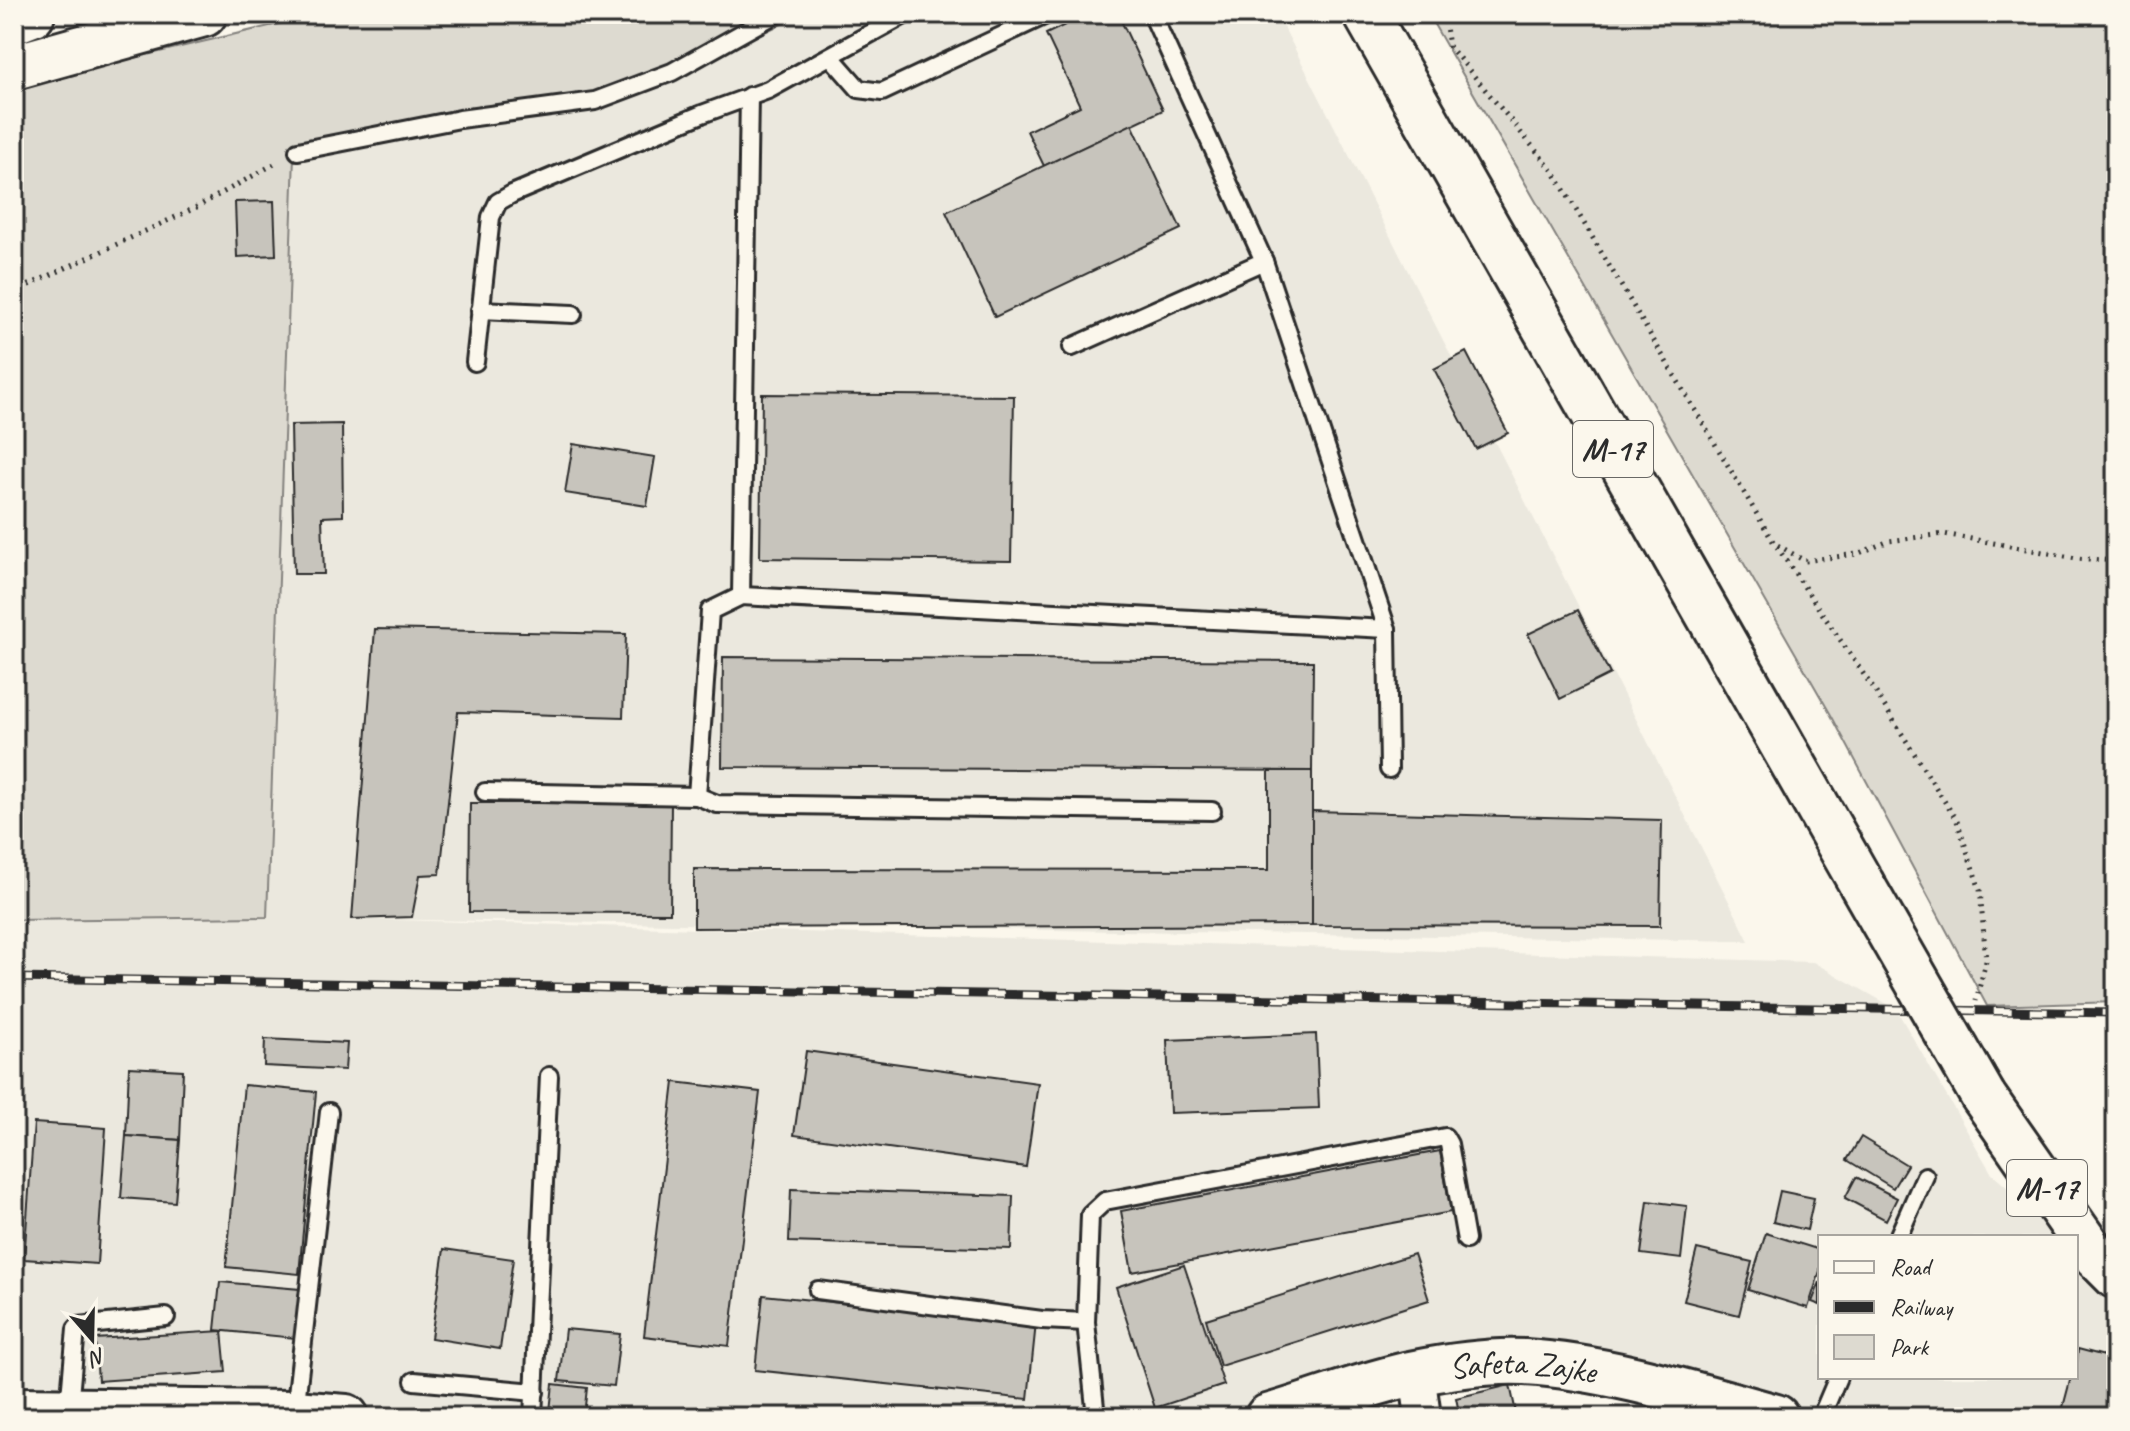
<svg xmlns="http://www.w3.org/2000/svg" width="2130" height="1431" font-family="Caveat,sans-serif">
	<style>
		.built { fill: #ebe8de }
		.green { fill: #dddad0; stroke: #84827e; stroke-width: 2 }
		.building { fill: #c7c4bc; stroke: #2b2b2b; stroke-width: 2 }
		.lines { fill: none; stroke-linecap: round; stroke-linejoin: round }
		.service-casing { stroke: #2b2b2b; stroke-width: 22 }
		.minor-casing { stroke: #2b2b2b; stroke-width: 40 }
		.secondary-casing { stroke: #2b2b2b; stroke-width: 50 }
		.primary-casing { stroke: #2b2b2b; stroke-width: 50 }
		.motorway-casing { stroke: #2b2b2b; stroke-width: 50 }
		.path { stroke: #2b2b2b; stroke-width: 5; stroke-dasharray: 2 6; stroke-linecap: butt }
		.service { stroke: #fbf7ec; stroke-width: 16 }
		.minor { stroke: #fbf7ec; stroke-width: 34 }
		.secondary { stroke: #fbf7ec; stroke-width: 44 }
		.primary { stroke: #fbf7ec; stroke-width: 44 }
		.motorway { stroke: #fbf7ec; stroke-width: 44 }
		.rail-casing { stroke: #2b2b2b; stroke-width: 9 }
		.rail { stroke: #fbf7ec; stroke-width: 6; stroke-dasharray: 18; stroke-linecap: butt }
		.primary-bridge-casing { stroke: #2b2b2b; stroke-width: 50; stroke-linecap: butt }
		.primary-bridge { stroke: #fbf7ec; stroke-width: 44 }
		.labels { text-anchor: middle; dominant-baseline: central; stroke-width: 8; stroke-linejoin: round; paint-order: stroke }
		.shield { fill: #fbf7ec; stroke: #696865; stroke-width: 2 }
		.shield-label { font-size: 32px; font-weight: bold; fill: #2b2b2b }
		.street-label { font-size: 34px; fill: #2b2b2b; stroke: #fbf7ec }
	</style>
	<rect width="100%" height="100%" fill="#fbf7ec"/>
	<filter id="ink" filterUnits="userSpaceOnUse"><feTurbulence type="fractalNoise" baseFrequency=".0125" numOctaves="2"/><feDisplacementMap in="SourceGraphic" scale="16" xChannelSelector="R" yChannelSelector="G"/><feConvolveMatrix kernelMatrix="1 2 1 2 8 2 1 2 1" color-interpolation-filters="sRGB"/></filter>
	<g filter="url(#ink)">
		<polygon class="built" points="803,14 1277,14 1749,941 362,919 1813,962 1896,1009 1992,1174 2063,1237 1820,1237 1820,1377 2076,1377 2076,1249 2116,1284 2116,1417 1776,1417 1523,1362 1266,1417 233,1417 14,1410 14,921 267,916 294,156 630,95"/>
		<g class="green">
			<polygon points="308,14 803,14 630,95 294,156 267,917 14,920 14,86 291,21"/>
			<polygon points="1428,14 2116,14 2116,1002 1987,1006 1831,715"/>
		</g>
		<g class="building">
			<polygon points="1088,14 1118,14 1163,110 1044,166 1027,131 1080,106 1046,34"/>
			<polygon points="1132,124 1181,229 995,317 946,212"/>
			<polygon points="274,201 276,255 237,257 235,202"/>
			<polygon points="1466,352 1508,433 1476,449 1434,369"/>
			<polygon points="762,394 1014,396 1011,561 760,558"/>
			<polygon points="342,424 343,516 322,517 324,574 294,574 291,425"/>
			<polygon points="573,444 655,457 647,506 565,493"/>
			<polygon points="1578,610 1610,674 1560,699 1528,634"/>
			<polygon points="375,629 626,634 623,717 458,712 440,874 420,875 412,917 352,919"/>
			<polygon points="723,657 1313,661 1312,771 722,767"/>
			<polygon points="1269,771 1312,771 1312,925 694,928 694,869 1269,870"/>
			<polygon points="470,803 671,803 670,913 469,912"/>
			<polygon points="1312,811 1662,820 1660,926 1312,925"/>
			<polygon points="1316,1034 1319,1108 1170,1113 1167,1040"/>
			<polygon points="265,1039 347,1043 345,1070 264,1066"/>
			<polygon points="806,1051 1038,1083 1026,1167 794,1135"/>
			<polygon points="129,1067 183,1070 180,1140 126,1136"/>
			<polygon points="674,1082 760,1092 729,1346 644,1336"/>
			<polygon points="244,1085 316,1092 299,1274 226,1267"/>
			<polygon points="34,1123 106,1128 97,1264 24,1259"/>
			<polygon points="126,1136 180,1140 175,1202 121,1198"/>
			<polygon points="1861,1137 1907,1165 1893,1188 1847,1160"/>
			<polygon points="1440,1151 1451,1212 1132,1272 1121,1211"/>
			<polygon points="1856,1177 1897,1198 1886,1220 1845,1198"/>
			<polygon points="791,1189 1013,1196 1011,1249 789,1242"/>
			<polygon points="1780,1191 1814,1198 1807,1230 1773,1222"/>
			<polygon points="1648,1201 1687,1206 1681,1259 1641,1254"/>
			<polygon points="1766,1233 1820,1250 1820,1271 1808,1308 1748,1290"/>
			<polygon points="444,1249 513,1259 500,1349 431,1338"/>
			<polygon points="1697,1249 1752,1262 1739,1315 1684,1301"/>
			<polygon points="1414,1254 1429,1300 1220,1366 1206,1319"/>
			<polygon points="1184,1265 1224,1385 1155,1408 1116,1287"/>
			<polygon points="220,1282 300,1289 295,1338 215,1330"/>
			<polygon points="1820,1282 1820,1305 1812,1302"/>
			<polygon points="763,1295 1036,1323 1028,1399 755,1370"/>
			<polygon points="565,1329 620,1334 614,1386 559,1381"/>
			<polygon points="222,1331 226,1372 98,1381 95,1339"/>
			<polygon points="2078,1349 2116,1359 2116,1417 2085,1417 2062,1411 2071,1377 2076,1377"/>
			<polygon points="553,1384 587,1388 584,1415 550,1411"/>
			<polygon points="1510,1385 1517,1417 1460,1417 1456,1398"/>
		</g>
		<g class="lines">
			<defs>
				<g id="service">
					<polyline points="831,57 859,89 882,92 1048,14"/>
					<polyline points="298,151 460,119 595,101 672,72 776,14"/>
					<polyline points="1264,261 1387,629 1389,769"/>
					<polyline points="480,310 573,314"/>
					<polyline points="1072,347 1264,261 1152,14"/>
					<polyline points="475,362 491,217 498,202 512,194 702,114 768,90 906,14"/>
					<polyline points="741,596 749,96"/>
					<polyline points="485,792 697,796 717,804 1212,811"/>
					<polyline points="697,796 710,611 741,596 1387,629"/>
					<polyline points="1898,1237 1925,1176"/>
					<polyline points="818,1290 1042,1320 1086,1322"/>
					<polyline points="414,1381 535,1392"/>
					<polyline points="69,1408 76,1329 79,1326 166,1317"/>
					<polyline points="295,1412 329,1112"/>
					<polyline points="533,1417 549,1076"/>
					<polyline points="1096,1417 1086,1322 1090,1215 1105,1201 1445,1137 1449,1144 1466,1240"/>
					<polyline points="1821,1417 1838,1377"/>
				</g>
				<polyline id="minor" points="1417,1373 1423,1417"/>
				<g id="secondary">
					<polyline points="14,1410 294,1413 346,1417"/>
					<path id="s1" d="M1268,1417c49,-14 97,-34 147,-44 35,-7 74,-13 110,-11 82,5 171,33 251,55"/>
				</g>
				<g id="primary">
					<polyline points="1366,14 1861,883"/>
					<polyline points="1983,1096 2091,1251 2116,1276"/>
				</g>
				<g id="motorway">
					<polyline points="14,21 32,14"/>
					<polyline points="14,67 204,14"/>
				</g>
			</defs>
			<use href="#service" class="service-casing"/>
			<use href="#minor" class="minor-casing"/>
			<use href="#secondary" class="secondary-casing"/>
			<use href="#primary" class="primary-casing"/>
			<use href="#motorway" class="motorway-casing"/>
			<g class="path">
				<polyline points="1444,14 1449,46 1553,171 1774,543 1805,561 1857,554 1889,541 1944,534 2076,558 2116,561"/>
				<polyline points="14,292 195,208 276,163"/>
				<polyline points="1777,547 1873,688 1957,821 1980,890 1986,961 1976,1001"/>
			</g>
			<use href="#service" class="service"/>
			<use href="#minor" class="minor"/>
			<use href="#secondary" class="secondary"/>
			<use href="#primary" class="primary"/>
			<use href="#motorway" class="motorway"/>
			<defs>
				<polyline id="rail" points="14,978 2116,1013"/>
			</defs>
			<use href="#rail" class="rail-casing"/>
			<use href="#rail" class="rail"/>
			<defs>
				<polyline id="primary-bridge" points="1861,883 1983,1096"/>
			</defs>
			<use href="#primary-bridge" class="primary-bridge-casing"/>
			<use href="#primary-bridge" class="primary-bridge"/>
		</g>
	</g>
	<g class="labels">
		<g class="shield">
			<rect x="1573" y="421" width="80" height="56" rx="6"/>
			<rect x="2007" y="1160" width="80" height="56" rx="6"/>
		</g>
		<g class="shield-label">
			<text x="1613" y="449">M-17</text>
			<text x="2047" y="1188">M-17</text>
		</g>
		<g class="street-label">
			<text stroke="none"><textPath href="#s1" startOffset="262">Safeta Zajke</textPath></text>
		</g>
	</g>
	<rect width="2130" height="1431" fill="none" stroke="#fbf7ec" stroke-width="48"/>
	<rect x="24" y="24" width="2082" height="1383" fill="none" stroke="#2b2b2b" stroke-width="3" filter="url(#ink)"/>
	<rect x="1818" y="1235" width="260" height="144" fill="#fbf7ec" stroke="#a8a59f" stroke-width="2"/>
	<rect x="1834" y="1261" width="40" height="12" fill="#fbf7ec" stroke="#a8a59f" stroke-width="2"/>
	<text x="1890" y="1275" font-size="24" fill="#2b2b2b">Road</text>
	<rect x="1834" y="1301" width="40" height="12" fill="#2b2b2b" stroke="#a8a59f" stroke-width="2"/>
	<text x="1890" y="1315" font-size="24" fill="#2b2b2b">Railway</text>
	<rect x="1834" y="1335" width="40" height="24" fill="#dddad0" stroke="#a8a59f" stroke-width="2"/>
	<text x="1890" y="1355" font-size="24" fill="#2b2b2b">Park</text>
	<g transform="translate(92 1339) rotate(160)" stroke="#fbf7ec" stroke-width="6" paint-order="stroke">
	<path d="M0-6L14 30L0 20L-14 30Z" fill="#2b2b2b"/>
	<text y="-12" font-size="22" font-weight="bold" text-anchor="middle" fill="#2b2b2b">N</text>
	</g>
</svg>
